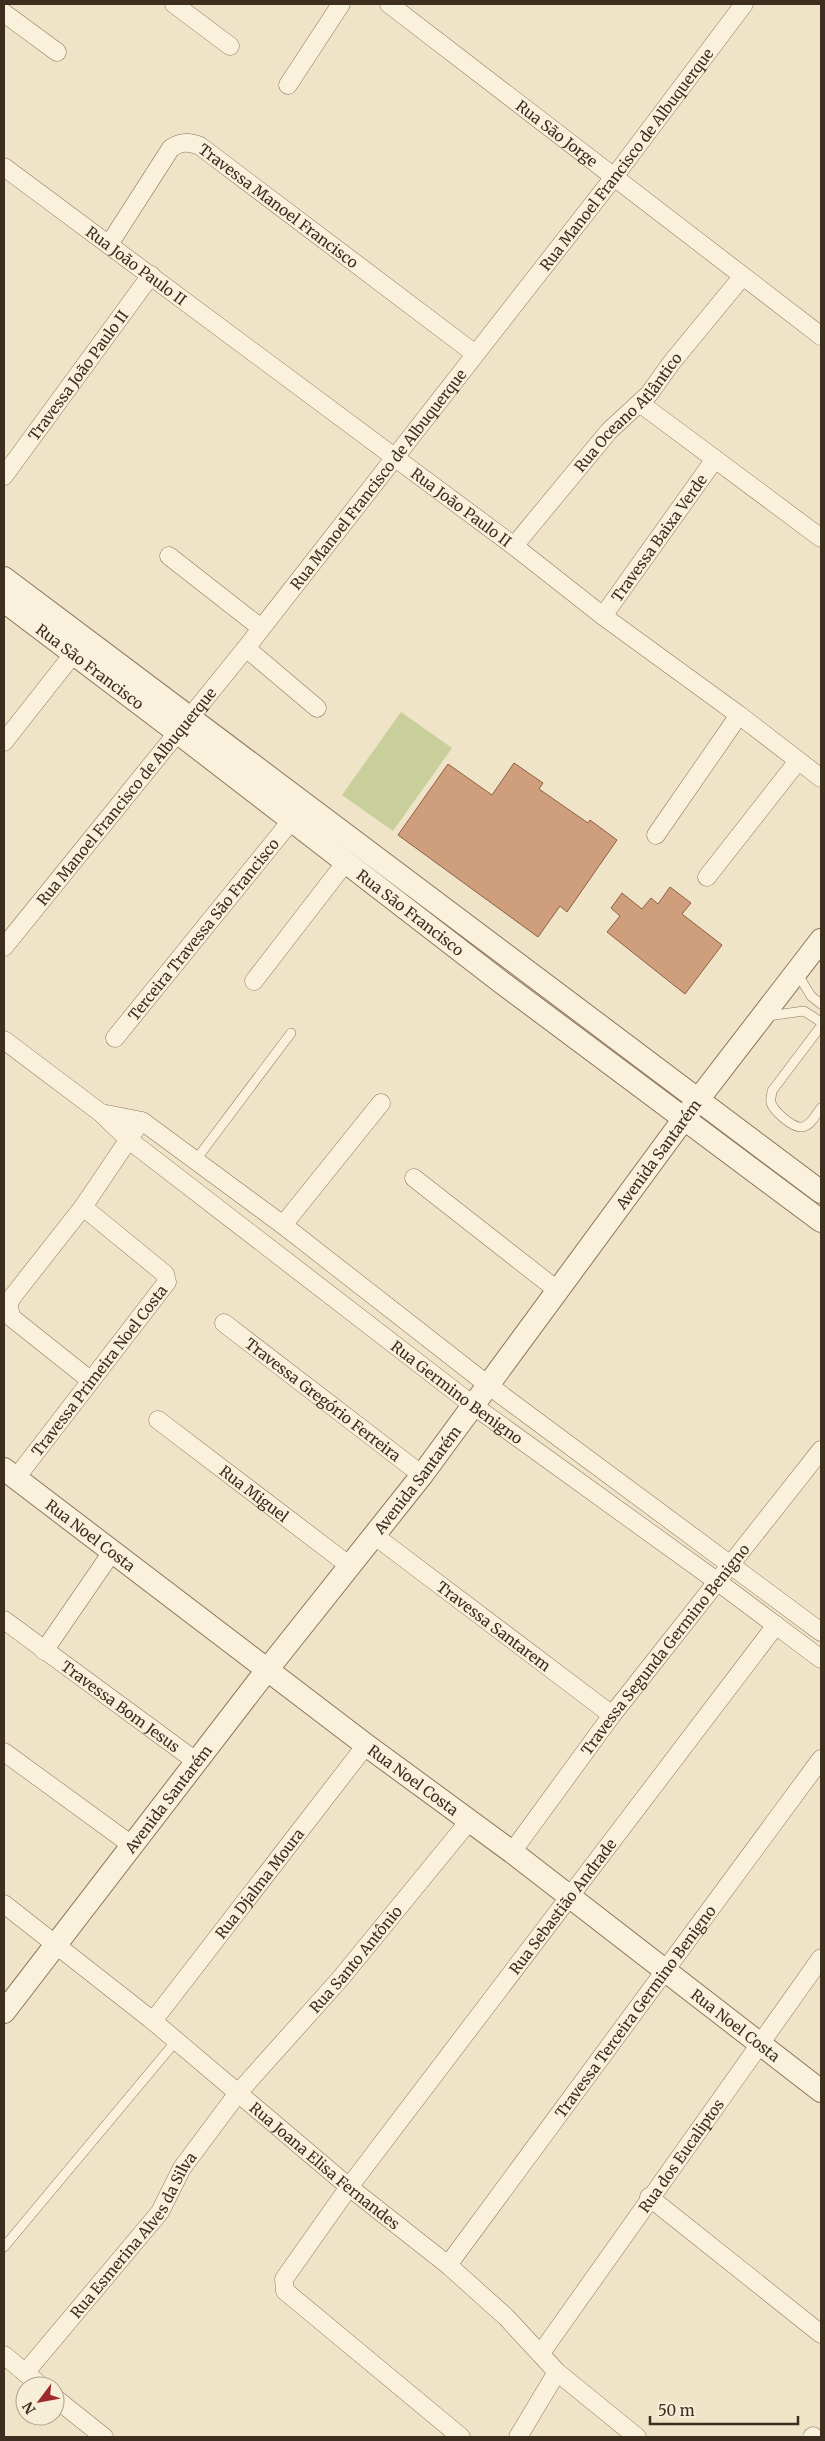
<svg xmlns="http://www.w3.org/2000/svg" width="825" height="2441" font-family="Merriweather,serif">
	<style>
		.green { fill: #c9cf9b }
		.building { fill: #cf9f7d; stroke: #8d5f41 }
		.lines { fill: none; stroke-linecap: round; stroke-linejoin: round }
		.service-casing { stroke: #8d765c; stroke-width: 10 }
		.minor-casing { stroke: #8d765c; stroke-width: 19 }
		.tertiary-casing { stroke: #8d765c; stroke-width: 24 }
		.service { stroke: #faf1dc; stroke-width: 9 }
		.minor { stroke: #faf1dc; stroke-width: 18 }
		.tertiary { stroke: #faf1dc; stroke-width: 22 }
		.labels { text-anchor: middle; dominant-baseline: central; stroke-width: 4; stroke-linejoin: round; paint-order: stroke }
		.street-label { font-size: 15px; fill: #3d2e20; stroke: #f7eed8 }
	</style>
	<rect width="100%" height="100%" fill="#f0e4c8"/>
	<polygon class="green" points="401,712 452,748 393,831 342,795"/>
	<g class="building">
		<polygon points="514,763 543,783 539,789 588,823 590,820 617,840 567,912 560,906 538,937 398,835 448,764 492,795"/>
		<polygon points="670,887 691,903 682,914 722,945 685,994 607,932 620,916 611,908 622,893 642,909 651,898 658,904"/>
	</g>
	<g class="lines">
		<defs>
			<g id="service">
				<polyline points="797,973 811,996 821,1004"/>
				<polyline points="768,1016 804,1011 821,1022"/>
				<path d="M821,1026l-49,65c0,3 -2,8 -1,12 3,8 21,25 31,24 9,-1 14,-13 19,-19"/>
				<polyline points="195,1161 291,1033"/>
				<polyline points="4,2247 176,2041"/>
			</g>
			<g id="minor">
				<polyline points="174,4 230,46"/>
				<path id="s1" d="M389,4l432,332"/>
				<polyline points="4,13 57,52"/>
				<polyline points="288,85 341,4"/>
				<path id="s2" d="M4,167l510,379 89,70 136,99 82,63"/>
				<path id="s3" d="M110,243l61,-95c11,-7 18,-6 29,-2l274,207"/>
				<polyline points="641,404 821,538"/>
				<path id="s4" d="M4,476l147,-201"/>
				<path id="s5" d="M514,546l95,-115 40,-37 23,-32 70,-85"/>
				<polyline points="169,556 261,628"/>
				<path id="s6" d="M603,616l112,-157"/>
				<polyline points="246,648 317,708"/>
				<polyline points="4,742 74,653"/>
				<polyline points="656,835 739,715"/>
				<polyline points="707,877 798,761"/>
				<path id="s7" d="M4,947l242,-299 368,-471 130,-173"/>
				<polyline points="254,981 345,863"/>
				<path id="s8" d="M115,1038l176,-217"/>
				<path id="s9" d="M4,1040l97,73 28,27 345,266 244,176 103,77"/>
				<polyline points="101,1113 142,1121 283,1225 488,1385 821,1632"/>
				<polyline points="414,1178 557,1290"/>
				<polyline points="283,1225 381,1103"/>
				<path id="s10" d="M224,1323l198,152"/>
				<polyline points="90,1380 12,1318 8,1305 13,1296 83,1207 135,1130"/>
				<path id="s11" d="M158,1420l192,146"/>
				<path id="s12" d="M16,1478l151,-196 -2,-8 -82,-67"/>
				<path id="s13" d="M375,1536l237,179"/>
				<path id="s14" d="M4,1620l193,142"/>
				<polyline points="44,1651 112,1552"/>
				<polyline points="4,1752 133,1846"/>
				<path id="s15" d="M512,1852l100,-137 209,-265"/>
				<path id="s16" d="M4,1904l149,117 196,166 99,78 58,52 51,55 80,65"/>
				<path id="s17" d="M153,2021l213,-276"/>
				<polyline points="649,2197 821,2334"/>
				<path id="s18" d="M448,2265l373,-506"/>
				<path id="s19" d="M541,2353l280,-395"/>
				<polyline points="4,2355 41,2386"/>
				<path id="s20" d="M25,2373l135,-161 22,-44 56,-75 102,-114 130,-159"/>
				<polyline points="55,2398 104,2437"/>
				<path id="s21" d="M461,2437l-176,-146 -1,-12 65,-92 427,-562"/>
				<polyline points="518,2437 557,2372"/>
				<polyline points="812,2437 813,2436"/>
			</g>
			<g id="tertiary">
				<polyline points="4,578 821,1192"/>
				<path id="s22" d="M4,601l173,131 324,250 320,239"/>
				<path id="s23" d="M4,1469l362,276 146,107 309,239"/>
				<path id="s24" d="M4,2012l263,-342 155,-195 275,-374 124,-161"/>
			</g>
		</defs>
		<use href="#service" class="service-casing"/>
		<use href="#minor" class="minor-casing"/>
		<use href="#tertiary" class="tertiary-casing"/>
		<use href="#service" class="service"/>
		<use href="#minor" class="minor"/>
		<use href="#tertiary" class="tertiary"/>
	</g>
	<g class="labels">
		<g class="street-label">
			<text stroke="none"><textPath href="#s1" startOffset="212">Rua São Jorge</textPath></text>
			<text stroke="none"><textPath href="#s7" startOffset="1004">Rua Manoel Francisco de Albuquerque</textPath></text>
			<text stroke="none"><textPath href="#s3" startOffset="242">Travessa Manoel Francisco</textPath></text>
			<text stroke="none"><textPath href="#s2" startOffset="165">Rua João Paulo II</textPath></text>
			<text stroke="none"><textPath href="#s4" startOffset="125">Travessa João Paulo II</textPath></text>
			<text stroke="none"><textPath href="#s5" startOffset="176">Rua Oceano Atlântico</textPath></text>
			<text stroke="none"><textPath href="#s7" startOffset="599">Rua Manoel Francisco de Albuquerque</textPath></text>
			<text stroke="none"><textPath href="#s2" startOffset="570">Rua João Paulo II</textPath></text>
			<text stroke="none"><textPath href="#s6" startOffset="96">Travessa Baixa Verde</textPath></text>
			<text stroke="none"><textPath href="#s22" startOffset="108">Rua São Francisco</textPath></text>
			<text stroke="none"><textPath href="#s7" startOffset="194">Rua Manoel Francisco de Albuquerque</textPath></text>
			<text stroke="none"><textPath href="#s22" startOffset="512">Rua São Francisco</textPath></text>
			<text stroke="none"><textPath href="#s8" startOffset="140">Terceira Travessa São Francisco</textPath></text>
			<text stroke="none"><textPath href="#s24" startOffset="1079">Avenida Santarém</textPath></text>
			<text stroke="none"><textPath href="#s12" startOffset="136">Travessa Primeira Noel Costa</textPath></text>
			<text stroke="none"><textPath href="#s9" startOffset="574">Rua Germino Benigno</textPath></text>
			<text stroke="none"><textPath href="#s10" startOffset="125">Travessa Gregório Ferreira</textPath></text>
			<text stroke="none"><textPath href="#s24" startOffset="674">Avenida Santarém</textPath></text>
			<text stroke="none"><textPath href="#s11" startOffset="121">Rua Miguel</textPath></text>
			<text stroke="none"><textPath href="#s23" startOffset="109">Rua Noel Costa</textPath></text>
			<text stroke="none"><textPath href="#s13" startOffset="149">Travessa Santarem</textPath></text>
			<text stroke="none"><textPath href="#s15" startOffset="254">Travessa Segunda Germino Benigno</textPath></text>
			<text stroke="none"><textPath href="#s14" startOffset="145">Travessa Bom Jesus</textPath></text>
			<text stroke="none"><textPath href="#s23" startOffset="514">Rua Noel Costa</textPath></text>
			<text stroke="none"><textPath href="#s24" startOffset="269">Avenida Santarém</textPath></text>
			<text stroke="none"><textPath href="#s17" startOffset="174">Rua Djalma Moura</textPath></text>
			<text stroke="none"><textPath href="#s21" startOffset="706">Rua Sebastião Andrade</textPath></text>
			<text stroke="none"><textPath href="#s20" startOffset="531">Rua Santo Antônio</textPath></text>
			<text stroke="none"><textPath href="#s18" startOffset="315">Travessa Terceira Germino Benigno</textPath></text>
			<text stroke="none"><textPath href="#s23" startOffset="919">Rua Noel Costa</textPath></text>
			<text stroke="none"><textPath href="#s19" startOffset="242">Rua dos Eucaliptos</textPath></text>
			<text stroke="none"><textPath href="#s16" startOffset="414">Rua Joana Elisa Fernandes</textPath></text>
			<text stroke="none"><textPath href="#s20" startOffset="176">Rua Esmerina Alves da Silva</textPath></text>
		</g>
	</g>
	<rect width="825" height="2441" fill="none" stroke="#3d2e20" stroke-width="10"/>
	<g transform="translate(40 2401) rotate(238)"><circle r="24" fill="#f7eed8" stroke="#ada18e"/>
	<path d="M0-4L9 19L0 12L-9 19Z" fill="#9e2a2b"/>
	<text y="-8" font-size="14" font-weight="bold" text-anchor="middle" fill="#3d2e20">N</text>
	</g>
	<path d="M650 2416v8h148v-8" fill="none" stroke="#3d2e20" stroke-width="2.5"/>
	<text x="658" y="2416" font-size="15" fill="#3d2e20" stroke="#f7eed8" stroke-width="4" paint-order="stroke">50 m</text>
</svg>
